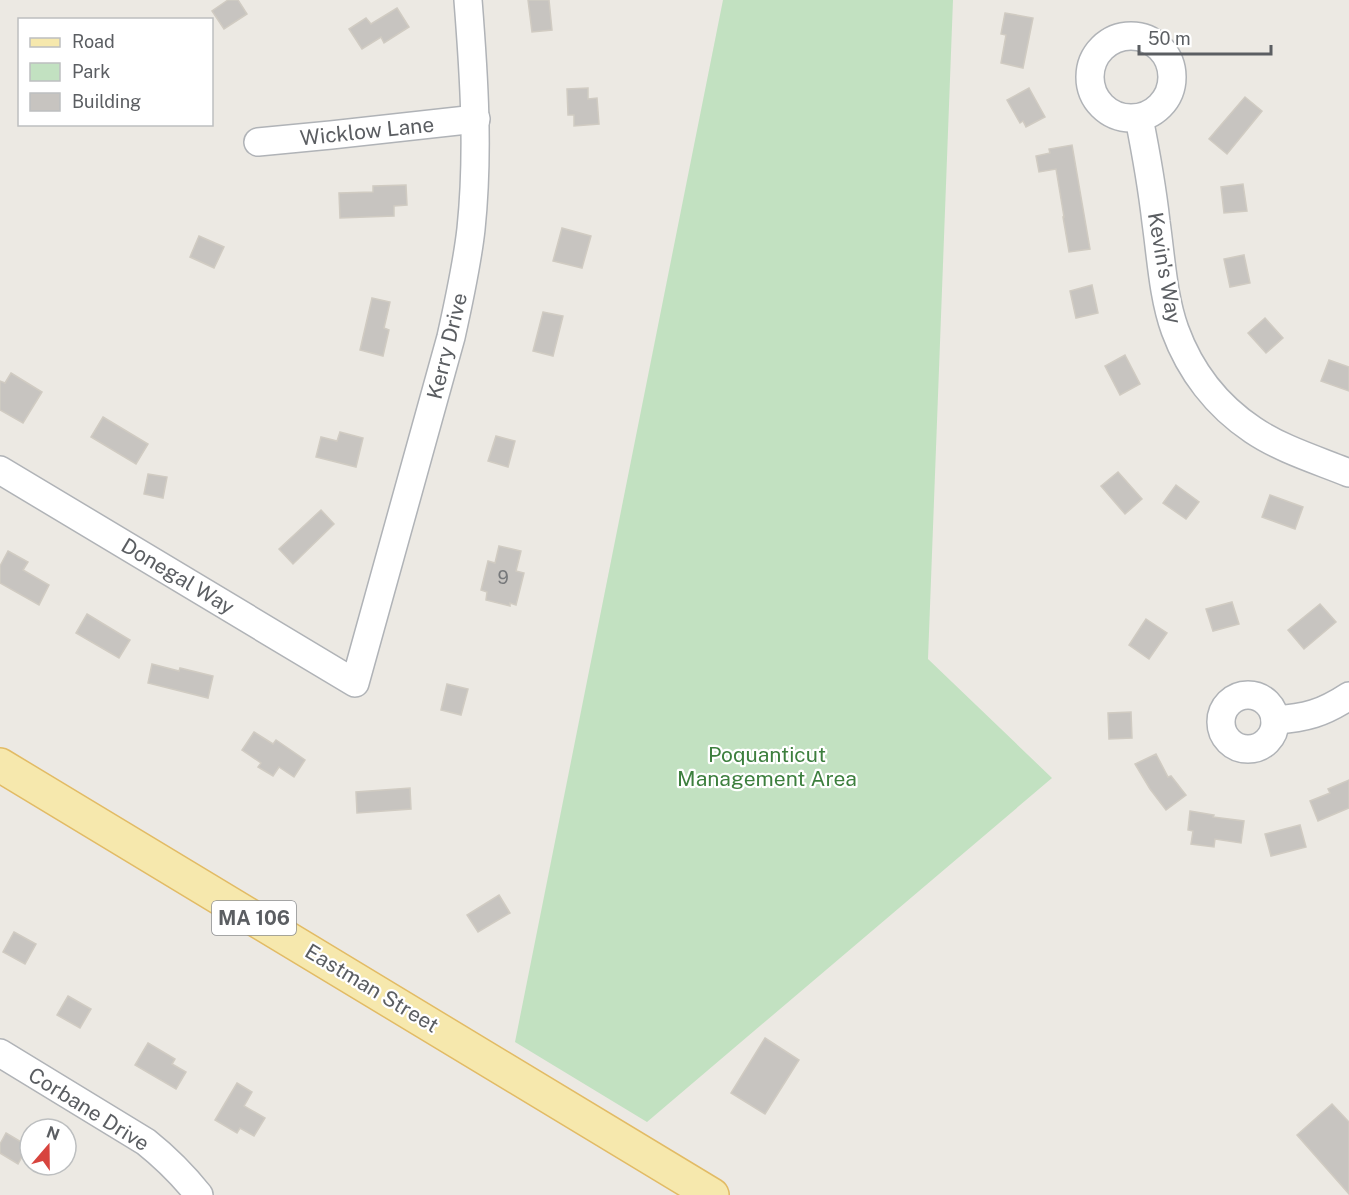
<svg xmlns="http://www.w3.org/2000/svg" width="1349" height="1195" font-family="'Public Sans',sans-serif">
	<style>
		.green { fill: #c2e1c1 }
		.building { fill: #c7c4c0; stroke: #d0cbc2; stroke-width: 1.5 }
		.lines { fill: none; stroke-linecap: round; stroke-linejoin: round }
		.minor-casing { stroke: #b0b3b7; stroke-width: 30 }
		.major-casing { stroke: #e2bb65; stroke-width: 36 }
		.minor { stroke: #fff; stroke-width: 27 }
		.major { stroke: #f6e8ad; stroke-width: 33 }
		.labels { text-anchor: middle; dominant-baseline: central; stroke-width: 4.5; stroke-linejoin: round; paint-order: stroke }
		.number-label { font-size: 18px; fill: #76787a }
		.shield { fill: #fff; stroke: #8c8e91; stroke-width: 1.5 }
		.shield-label { font-size: 20px; font-weight: bold; fill: #5b5e62 }
		.street-label { font-size: 21px; fill: #5b5e62; stroke: #fff }
		.park-label { font-size: 21px; fill: #3d7f3e; stroke: #fff }
	</style>
	<rect width="100%" height="100%" fill="#ece9e3"/>
	<polygon class="green" points="723,0 953,0 928,659 1052,778 647,1122 515,1042"/>
	<g class="building">
		<polygon points="228,0 238,0 247,14 224,29 212,11"/>
		<polygon points="528,0 549,0 552,30 532,32"/>
		<polygon points="397,8 409,27 384,43 381,37 362,49 349,29 366,18 371,24"/>
		<polygon points="1005,13 1033,18 1023,68 1001,63 1006,35 1001,34"/>
		<polygon points="588,88 588,99 597,98 599,124 574,126 574,115 568,115 567,89"/>
		<polygon points="1029,88 1045,117 1026,127 1023,121 1020,123 1007,100"/>
		<polygon points="1245,97 1262,111 1227,154 1209,139"/>
		<polygon points="1072,145 1090,249 1069,252 1063,217 1064,217 1056,169 1039,172 1036,156 1050,153 1049,149"/>
		<polygon points="1243,184 1247,211 1224,213 1221,187"/>
		<polygon points="406,185 407,205 394,206 394,216 340,218 339,193 373,192 373,186"/>
		<polygon points="562,228 591,236 582,268 553,261"/>
		<polygon points="199,236 224,247 214,268 190,257"/>
		<polygon points="1244,255 1250,283 1230,287 1224,259"/>
		<polygon points="1092,285 1098,313 1076,318 1070,291"/>
		<polygon points="372,298 390,302 384,328 389,330 383,356 360,350"/>
		<polygon points="543,312 563,316 553,356 533,351"/>
		<polygon points="1265,318 1283,338 1266,353 1248,333"/>
		<polygon points="1125,355 1140,384 1120,395 1105,366"/>
		<polygon points="1329,360 1349,367 1349,391 1321,381"/>
		<polygon points="11,373 42,392 23,423 0,410 0,381 5,383"/>
		<polygon points="103,417 148,444 136,464 91,437"/>
		<polygon points="340,432 363,438 356,467 316,457 321,437 337,441"/>
		<polygon points="496,436 515,441 508,467 488,461"/>
		<polygon points="1118,472 1142,499 1125,514 1101,486"/>
		<polygon points="148,474 167,477 163,498 144,494"/>
		<polygon points="1176,485 1199,502 1186,519 1163,503"/>
		<polygon points="1270,495 1303,507 1295,529 1262,517"/>
		<polygon points="321,510 334,524 293,564 279,549"/>
		<polygon points="499,546 521,551 516,571 524,573 516,605 510,603 510,606 486,600 487,592 481,590 488,561 495,563"/>
		<polygon points="8,551 28,562 23,570 49,585 39,605 0,583 0,566"/>
		<polygon points="1232,602 1239,624 1213,631 1206,609"/>
		<polygon points="1320,604 1336,622 1304,649 1288,630"/>
		<polygon points="87,614 130,640 119,658 76,633"/>
		<polygon points="1146,619 1167,633 1149,659 1129,645"/>
		<polygon points="152,664 179,671 180,668 213,676 208,698 148,683"/>
		<polygon points="447,684 468,689 461,715 441,710"/>
		<polygon points="1131,712 1132,738 1109,739 1108,713"/>
		<polygon points="254,732 273,744 276,740 305,760 294,777 279,767 273,776 258,767 261,763 242,750"/>
		<polygon points="1156,754 1168,777 1171,776 1186,795 1166,810 1150,789 1135,764"/>
		<polygon points="1349,780 1349,808 1318,821 1310,801 1330,793 1328,789"/>
		<polygon points="410,788 411,809 357,813 356,792"/>
		<polygon points="1190,811 1214,815 1213,817 1244,821 1241,843 1215,839 1214,847 1191,844 1193,831 1188,830"/>
		<polygon points="1300,825 1306,847 1271,856 1265,834"/>
		<polygon points="499,895 510,913 478,932 467,915"/>
		<polygon points="14,932 36,944 25,964 3,952"/>
		<polygon points="68,996 91,1009 80,1028 57,1015"/>
		<polygon points="765,1038 799,1060 765,1114 731,1093"/>
		<polygon points="148,1043 175,1059 172,1064 186,1072 176,1089 135,1065"/>
		<polygon points="237,1083 252,1092 244,1106 265,1118 254,1136 240,1128 237,1133 215,1120"/>
		<polygon points="1332,1104 1349,1122 1349,1194 1297,1135"/>
		<polygon points="6,1133 28,1146 18,1164 0,1153 0,1144"/>
	</g>
	<g class="lines">
		<defs>
			<g id="minor">
				<circle cx="1131" cy="77" r="41"/>
				<path d="M1139,118c7,35 13,69 17,104 5,35 7,75 19,108 15,41 42,76 78,100 28,19 64,30 96,43"/>
				<polyline points="258,142 331,135 476,119"/>
				<path d="M0,470l355,213 96,-346c8,-36 16,-72 20,-108 8,-77 3,-153 -3,-229"/>
				<circle cx="1248" cy="722" r="27"/>
				<path d="M1275,720c31,-2 48,-7 74,-24"/>
				<path d="M0,1053l146,89c20,16 37,33 53,53"/>
			</g>
			<polyline id="major" points="0,765 712,1195"/>
		</defs>
		<use href="#minor" class="minor-casing"/>
		<use href="#major" class="major-casing"/>
		<use href="#minor" class="minor"/>
		<use href="#major" class="major"/>
	</g>
	<g class="labels">
		<g class="number-label">
			<text x="503" y="577">9</text>
		</g>
		<rect class="shield" x="212" y="901" width="84" height="34" rx="4.5"/>
		<g class="shield-label">
			<text x="254" y="918">MA 106</text>
		</g>
		<g class="street-label">
			<text transform="translate(367 131) rotate(-6)">Wicklow Lane</text>
			<text transform="translate(1165 268) rotate(80)">Kevin's Way</text>
			<text transform="translate(447 346) rotate(-76)">Kerry Drive</text>
			<text transform="translate(178 576) rotate(31)">Donegal Way</text>
			<text transform="translate(372 988) rotate(31)">Eastman Street</text>
			<text transform="translate(89 1109) rotate(32)">Corbane Drive</text>
		</g>
		<g class="park-label">
			<text x="767" y="754">Poquanticut<tspan x="767" dy="24">Management Area</tspan></text>
		</g>
	</g>
	<rect x="18" y="18" width="195" height="108" fill="#ffffff" stroke="#bdbfc0" stroke-width="1.5"/>
	<rect x="30" y="38" width="30" height="9" fill="#f6e8ad" stroke="#bdbfc0" stroke-width="1.5"/>
	<text x="72" y="48" font-size="18" fill="#5b5e62">Road</text>
	<rect x="30" y="63" width="30" height="18" fill="#c2e1c1" stroke="#bdbfc0" stroke-width="1.5"/>
	<text x="72" y="78" font-size="18" fill="#5b5e62">Park</text>
	<rect x="30" y="93" width="30" height="18" fill="#c7c4c0" stroke="#bdbfc0" stroke-width="1.5"/>
	<text x="72" y="108" font-size="18" fill="#5b5e62">Building</text>
	<g transform="translate(48 1147) rotate(20)"><circle r="28" fill="#ffffff" stroke="#bdbfc0" stroke-width="1.5"/>
	<path d="M0-4.5L10 22L0 15L-10 22Z" fill="#d7443e"/>
	<text y="-9" font-size="16" font-weight="bold" text-anchor="middle" fill="#5b5e62">N</text>
	</g>
	<path d="M1139 45v9h132v-9" fill="none" stroke="#5b5e62" stroke-width="3"/>
	<text x="1148" y="45" font-size="18" fill="#5b5e62" stroke="#ffffff" stroke-width="4.5" paint-order="stroke">50 m</text>
</svg>
